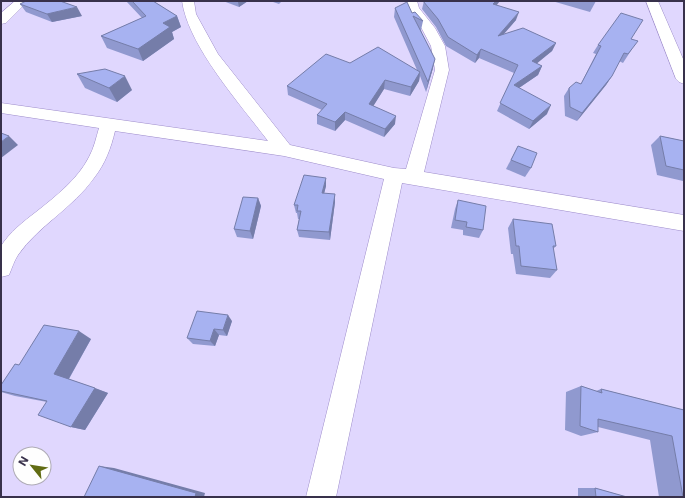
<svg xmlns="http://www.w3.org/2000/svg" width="685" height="498" font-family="Inter,sans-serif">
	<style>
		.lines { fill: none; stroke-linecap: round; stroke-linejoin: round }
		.minor-casing { stroke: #9d8cca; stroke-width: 1 }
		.minor { fill: #fff; fill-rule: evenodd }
		.wall { fill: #9099cf }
		.shaded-wall { fill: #757da9 }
		.building { fill: #a7b2f1; stroke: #757da9 }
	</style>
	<rect width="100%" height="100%" fill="#e0d7fe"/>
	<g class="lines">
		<defs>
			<g id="minor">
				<polygon points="15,1 28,1 6,23 1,24 1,13"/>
				<path d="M182,1h12l2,13 22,40 72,91 104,23 12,1 29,-99 -4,-24 -9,-17 -15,-20 -2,-8h12l2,7 16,20 10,18 4,24 -25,102 260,43v16l-282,-48 -66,314h-30l78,-318 -100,-23 -169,-25c-4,17 -10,33 -21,47 -21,30 -56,48 -76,77 -4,6 -6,13 -9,20l-8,2v-31c9,-14 22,-24 35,-34 19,-15 42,-33 53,-55 5,-9 7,-19 10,-29l-98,-15v-10l267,38c-27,-36 -80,-95 -86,-140z"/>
				<polygon points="646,1 658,1 684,61 684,84 679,82 676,79"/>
			</g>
		</defs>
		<use href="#minor" class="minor-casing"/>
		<use href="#minor" class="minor"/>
	</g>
	<g class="wall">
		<polygon points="126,1 153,1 177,16 181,27 172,32 174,39 143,61 107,48 101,36 142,18"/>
		<polygon points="223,1 248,1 239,7"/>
		<polygon points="270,1 282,1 279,4"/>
		<polygon points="424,1 497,5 516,20 504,34 556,43 552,51 536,63 542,66 538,75 519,88 547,114 529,129 497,111 514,73 479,58 475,63 446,46 436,27 422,9"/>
		<polygon points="552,1 596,1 590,12"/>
		<polygon points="20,4 82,16 52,22 26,12"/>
		<polygon points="395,8 412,13 423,21 421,30 433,68 426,92 420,76 419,81 410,96 384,89 373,106 395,124 384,137 345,120 335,131 317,124 317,115 322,110 288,95 287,86 350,63 417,70 394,17"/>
		<polygon points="631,39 632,49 623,63 619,61 612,76 606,85 577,121 565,116 564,96 569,88 581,84 596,54 593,53 598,45"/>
		<polygon points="77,74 132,90 117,102 85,88"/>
		<polygon points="660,136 684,141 684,180 683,181 657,175 651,145"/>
		<polygon points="518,146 531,168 525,177 506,169"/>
		<polygon points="326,178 326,186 324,194 335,194 335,202 330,240 299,237 297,230 299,219 298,219 297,213 296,213 294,205"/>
		<polygon points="258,198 261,206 253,239 237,237 234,229"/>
		<polygon points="458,200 483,230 479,238 463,235 463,230 451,228 455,209"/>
		<polygon points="513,219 556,246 553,249 557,270 550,278 516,274 513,254 511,254 508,228"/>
		<polygon points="232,321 227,336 219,335 215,346 193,344 187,338"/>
		<polygon points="91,339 69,379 108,393 85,430 71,427 47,402 15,396 1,392 19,365"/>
		<polygon points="581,386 596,391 601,389 684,410 684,497 659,497 650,440 598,427 598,432 581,436 565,430 566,392"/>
		<polygon points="578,488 595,488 627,497 578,497"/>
	</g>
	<g class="shaded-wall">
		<polygon points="239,1 248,1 239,7 238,2"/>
		<polygon points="496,1 500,1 491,12 493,4"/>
		<polygon points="77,7 82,16 52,22 47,14"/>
		<polygon points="519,12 516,20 495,44 498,36"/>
		<polygon points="177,16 181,27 172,32 174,39 143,61 138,49 163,23"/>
		<polygon points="556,43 552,51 529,70 532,61"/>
		<polygon points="481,49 479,58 475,63 477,55"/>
		<polygon points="435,59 433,68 426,92 428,82"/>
		<polygon points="542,66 538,75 510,94 514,85"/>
		<polygon points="420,72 419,81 410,96 411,87"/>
		<polygon points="125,76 132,90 117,102 109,88"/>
		<polygon points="612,76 606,85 577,121 582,113"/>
		<polygon points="385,80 384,89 369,113 369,104"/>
		<polygon points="551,105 547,114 529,129 533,121"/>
		<polygon points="345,112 345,120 335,131 335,122"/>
		<polygon points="396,116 395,124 384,137 385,129"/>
		<polygon points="9,136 18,145 1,158 1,142"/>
		<polygon points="326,178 326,186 322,201 322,193"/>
		<polygon points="335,194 335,202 330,240 329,232"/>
		<polygon points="258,198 261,206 253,239 250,231"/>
		<polygon points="228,315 232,321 227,336 223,330"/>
		<polygon points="214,329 219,335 215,346 210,341"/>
		<polygon points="79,331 91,339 68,380 54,374"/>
		<polygon points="95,388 108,393 85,430 71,427"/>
		<polygon points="99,466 114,468 205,493 204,497 195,497"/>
	</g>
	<g class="building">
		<polygon points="26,1 60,1 77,7 47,14 20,4"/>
		<polygon points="132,1 153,1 177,16 163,23 170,27 138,49 101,36 146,16"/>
		<polygon points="423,1 496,1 493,4 519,12 498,36 523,28 556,43 532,61 542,66 514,85 551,105 533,121 500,103 518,65 481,49 477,55 448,37 438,19"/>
		<polygon points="407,2 412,13 415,12 423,21 413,16 435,59 428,82 395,8"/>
		<polygon points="621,13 643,20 631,39 638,41 628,54 624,53 612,76 582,113 570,107 569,88 576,82 581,84 601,46 598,45"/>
		<polygon points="378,47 420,72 411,87 385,80 369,104 396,116 385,129 345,112 335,122 317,115 327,104 287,86 326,54 350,63"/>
		<polygon points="105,69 125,76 109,88 77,74"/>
		<polygon points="1,133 9,136 1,142"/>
		<polygon points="660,136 684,141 684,170 666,166"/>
		<polygon points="518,146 537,153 531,168 511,160"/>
		<polygon points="304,175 326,178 322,193 335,194 329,232 297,230 301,211 297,211 298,205 294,205"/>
		<polygon points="243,197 258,198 250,231 234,229"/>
		<polygon points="458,200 486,206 483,230 466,227 467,222 455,220"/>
		<polygon points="513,219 552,224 556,246 553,246 557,270 521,266 519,246 516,246"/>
		<polygon points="197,311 228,315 223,330 214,329 210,341 187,338"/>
		<polygon points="44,325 79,331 54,374 95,388 71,427 38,415 47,401 1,391 1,385 15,364 19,365"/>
		<polygon points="581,386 602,393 601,389 684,410 684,497 683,497 672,436 598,419 598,432 580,426"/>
		<polygon points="99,466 196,493 195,497 84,497"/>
		<polygon points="595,488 627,497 596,497"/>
	</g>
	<rect width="685" height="498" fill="none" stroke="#38314b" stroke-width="4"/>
	<g transform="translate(32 466) rotate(300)"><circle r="19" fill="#fefefe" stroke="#afacb6"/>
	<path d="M0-3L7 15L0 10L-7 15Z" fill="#616c13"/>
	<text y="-6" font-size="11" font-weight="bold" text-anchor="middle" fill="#38314b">N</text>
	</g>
</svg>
